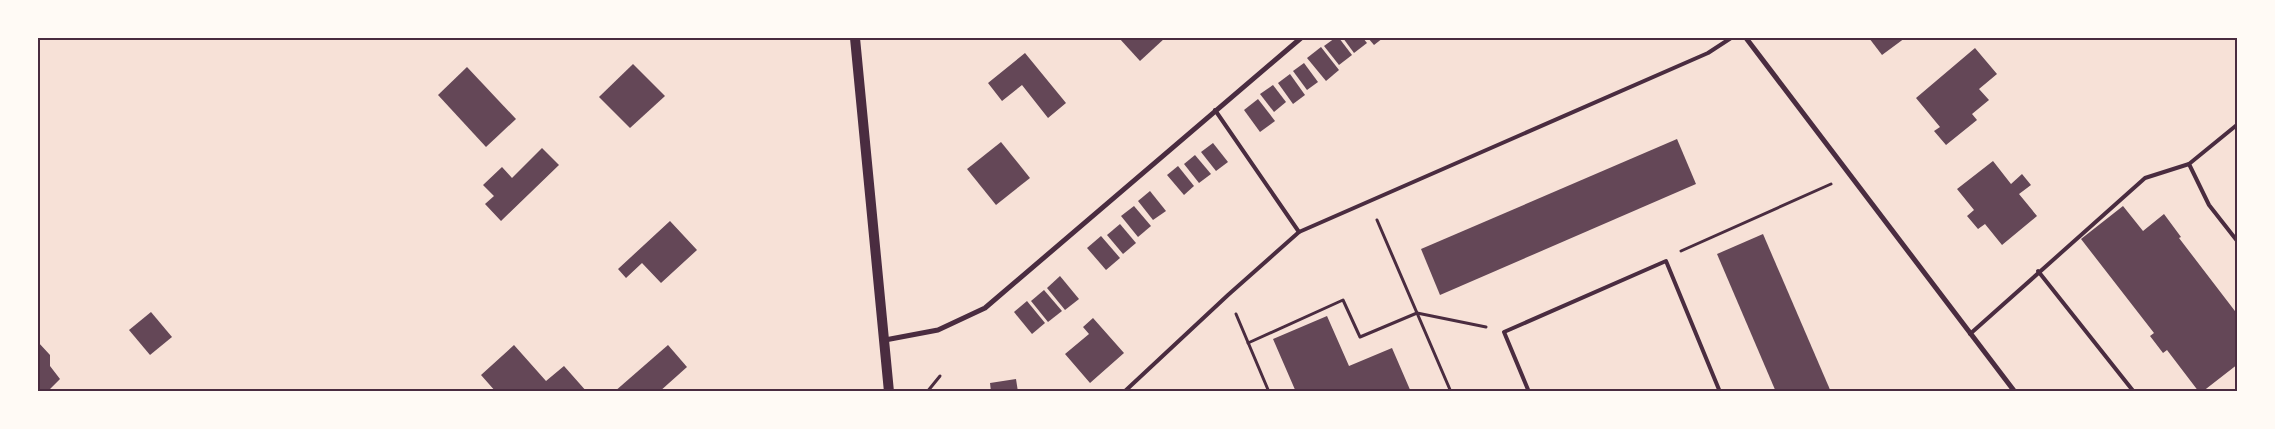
<svg xmlns="http://www.w3.org/2000/svg" width="2275" height="429" font-family="'Archivo Narrow',sans-serif">
	<style>
		.building { fill: #644757 }
		.lines { fill: none; stroke-linecap: round; stroke-linejoin: round }
		.path { stroke: #4a2c40; stroke-width: 3 }
		.service { stroke: #4a2c40; stroke-width: 4 }
		.minor { stroke: #4a2c40; stroke-width: 5 }
		.secondary { stroke: #4a2c40; stroke-width: 10 }
		.neatline { fill: none; stroke: #4a2c40; stroke-width: 2 }
	</style>
	<rect width="100%" height="100%" fill="#f7e1d7"/>
	<g class="building">
		<polygon points="1119,38 1165,38 1140,61"/>
		<polygon points="1335,38 1339,38 1352,55 1339,65 1324,46"/>
		<polygon points="1343,38 1363,38 1367,43 1354,53"/>
		<polygon points="1368,38 1383,38 1374,45"/>
		<polygon points="1869,38 1905,38 1882,55"/>
		<polygon points="1321,47 1339,70 1326,81 1307,58"/>
		<polygon points="1975,48 1997,74 1979,89 1989,100 1972,114 1977,120 1946,145 1934,131 1940,127 1916,98"/>
		<polygon points="1025,53 1066,103 1048,118 1022,85 1002,101 988,83"/>
		<polygon points="1304,63 1318,82 1307,90 1293,71"/>
		<polygon points="633,64 665,96 630,128 599,97"/>
		<polygon points="467,67 516,119 486,147 438,95"/>
		<polygon points="1290,74 1305,95 1293,104 1278,83"/>
		<polygon points="1273,85 1286,102 1274,112 1260,94"/>
		<polygon points="1258,99 1275,121 1260,132 1244,110"/>
		<polygon points="1677,139 1696,184 1440,295 1421,249"/>
		<polygon points="1001,142 1030,178 996,205 967,169"/>
		<polygon points="1213,143 1228,162 1216,171 1201,152"/>
		<polygon points="542,148 559,165 501,221 485,204 494,196 483,185 502,167 512,178"/>
		<polygon points="1195,155 1211,174 1199,183 1184,164"/>
		<polygon points="1993,161 2011,184 2022,174 2031,185 2019,194 2037,216 2002,245 1985,224 1978,229 1967,216 1974,210 1957,189"/>
		<polygon points="1178,166 1194,186 1184,195 1167,175"/>
		<polygon points="1150,191 1166,211 1153,220 1138,201"/>
		<polygon points="1134,206 1151,226 1138,237 1121,216"/>
		<polygon points="2123,206 2143,231 2164,214 2181,237 2179,238 2238,315 2238,364 2202,392 2199,392 2167,350 2163,353 2150,336 2154,333 2081,239"/>
		<polygon points="670,221 697,250 661,283 642,263 626,278 618,269"/>
		<polygon points="1120,224 1136,243 1123,254 1107,235"/>
		<polygon points="1763,234 1831,392 1776,392 1717,254"/>
		<polygon points="1101,236 1120,258 1106,270 1087,248"/>
		<polygon points="1060,276 1079,299 1065,310 1047,288"/>
		<polygon points="1044,290 1062,311 1048,322 1031,301"/>
		<polygon points="1027,301 1045,323 1032,334 1014,312"/>
		<polygon points="151,312 172,337 150,355 129,330"/>
		<polygon points="1327,316 1349,366 1392,348 1411,392 1296,392 1273,339"/>
		<polygon points="1093,318 1124,353 1090,383 1065,354 1089,334 1083,327"/>
		<polygon points="38,342 50,355 50,366 60,379 47,392 38,392"/>
		<polygon points="514,345 546,381 564,366 587,392 496,392 481,375"/>
		<polygon points="668,345 687,367 659,392 614,392"/>
		<polygon points="1016,379 1018,392 991,392 990,383"/>
	</g>
	<g class="lines">
		<g class="path">
			<polyline points="1377,220 1451,392"/>
			<polyline points="1681,251 1831,184"/>
			<polyline points="1236,314 1269,392"/>
			<polyline points="1248,343 1343,300 1360,337 1417,313 1486,327"/>
			<polyline points="927,392 940,376"/>
		</g>
		<g class="service">
			<polyline points="1215,110 1299,232"/>
			<polyline points="2238,124 2189,164 2209,205 2238,242"/>
			<polyline points="2038,271 2134,392"/>
			<polyline points="1970,334 2145,178 2189,164"/>
			<polyline points="1124,392 1228,295 1299,232 1708,53 1731,38"/>
			<polyline points="1529,392 1504,332 1666,261 1720,392"/>
		</g>
		<g class="minor">
			<polyline points="1746,38 2015,392"/>
			<polyline points="885,340 938,330 985,308 1301,38"/>
		</g>
		<polyline class="secondary" points="855,38 889,392"/>
	</g>
	<rect width="2275" height="429" fill="none" stroke="#fffaf5" stroke-width="78"/>
	<rect x="39" y="39" width="2197" height="351" class="neatline"/>
</svg>
